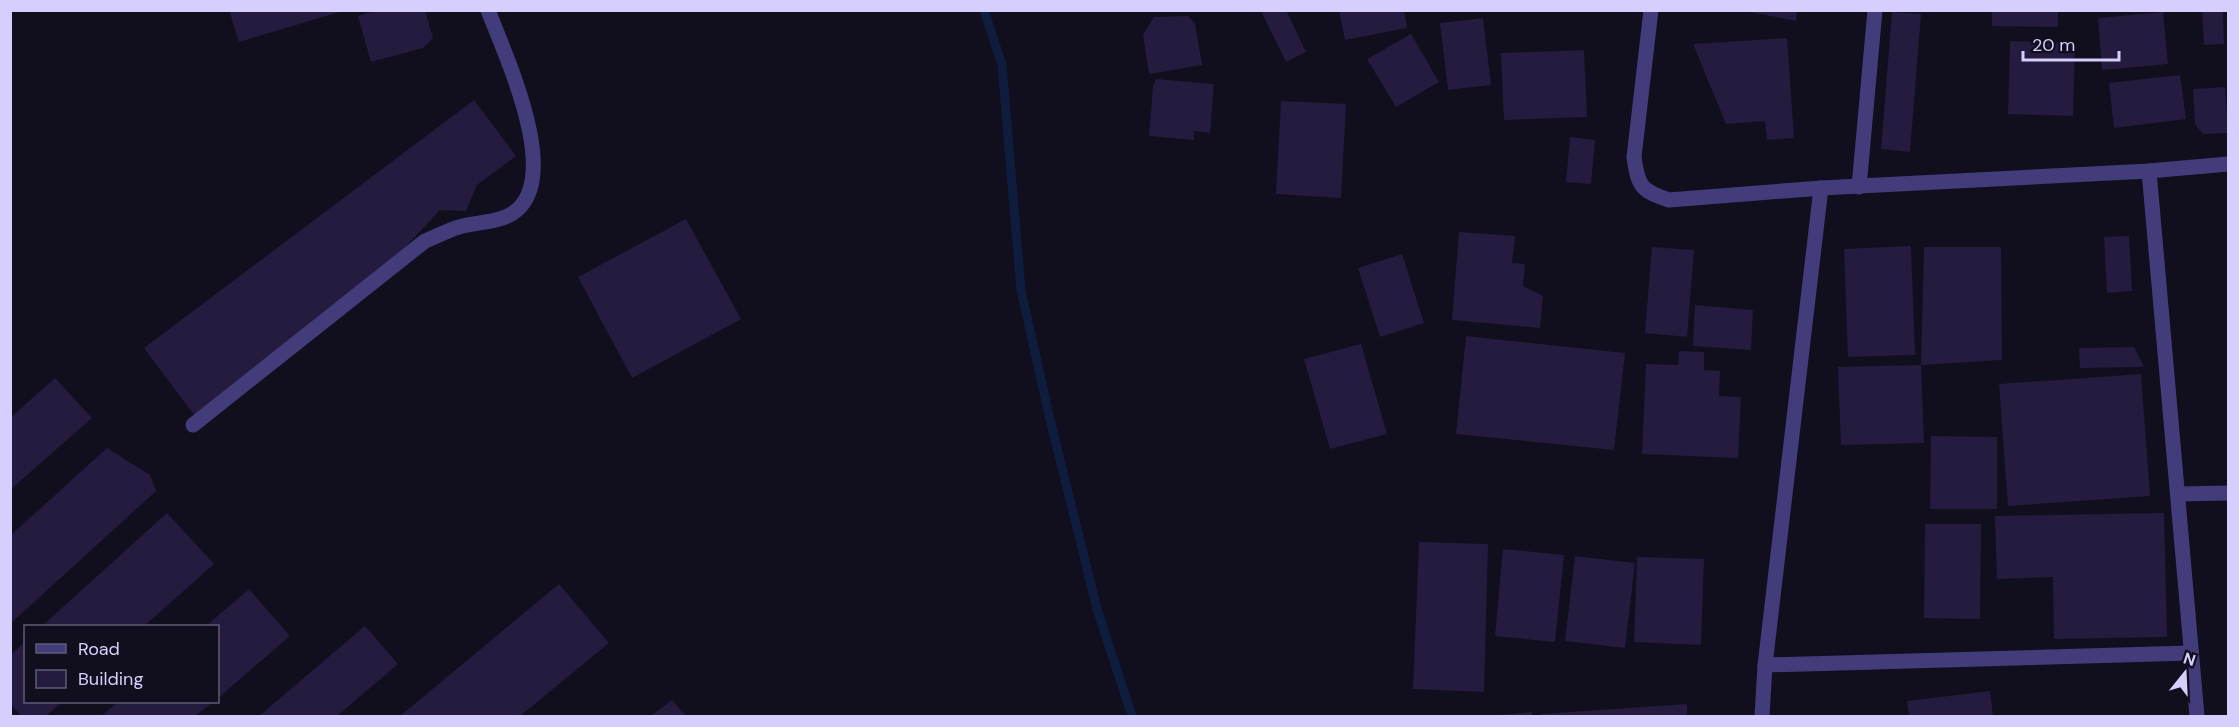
<svg xmlns="http://www.w3.org/2000/svg" width="2239" height="727" font-family="'DM Sans',sans-serif">
	<style>
		.lines { fill: none; stroke-linecap: round; stroke-linejoin: round }
		.stream { stroke: #0e1d3d; stroke-width: 9 }
		.building { fill: #241b3e }
		.minor { stroke: #423c7a; stroke-width: 15 }
	</style>
	<rect width="100%" height="100%" fill="#110e1e"/>
	<g class="lines">
		<polyline class="stream" points="984,10 1002,65 1021,290 1049,415 1097,609 1132,716"/>
	</g>
	<g class="building">
		<polygon points="229,10 343,10 343,11 239,42"/>
		<polygon points="378,10 425,10 433,38 423,48 371,62 358,16"/>
		<polygon points="1268,10 1286,10 1306,52 1286,62 1262,13"/>
		<polygon points="1339,10 1404,10 1407,28 1345,40"/>
		<polygon points="1740,10 1797,10 1796,21"/>
		<polygon points="1992,10 2058,10 2058,27 1992,26"/>
		<polygon points="2202,10 2223,10 2224,44 2204,45"/>
		<polygon points="1892,12 1921,14 1910,152 1881,149"/>
		<polygon points="2163,12 2168,64 2102,70 2098,18"/>
		<polygon points="1188,16 1195,24 1202,65 1149,74 1143,35 1154,17"/>
		<polygon points="1483,18 1491,85 1448,90 1440,23"/>
		<polygon points="1411,34 1439,82 1396,107 1367,59"/>
		<polygon points="1787,38 1794,138 1767,140 1765,121 1726,124 1693,44"/>
		<polygon points="2010,41 2075,43 2073,116 2008,114"/>
		<polygon points="1584,50 1587,117 1504,120 1501,53"/>
		<polygon points="2180,75 2186,119 2114,128 2109,83"/>
		<polygon points="1156,79 1214,84 1210,133 1194,131 1194,140 1149,136 1153,87"/>
		<polygon points="2225,87 2228,133 2203,134 2195,124 2193,89"/>
		<polygon points="474,100 516,156 477,185 466,211 440,210 370,285 195,416 144,348"/>
		<polygon points="1281,101 1346,104 1341,198 1276,194"/>
		<polygon points="1570,137 1595,140 1591,184 1566,182"/>
		<polygon points="686,219 741,319 632,378 578,277"/>
		<polygon points="1459,232 1515,236 1512,263 1525,264 1523,286 1543,296 1540,328 1452,320"/>
		<polygon points="2129,236 2132,291 2107,293 2104,237"/>
		<polygon points="1911,246 1915,355 1848,357 1844,249"/>
		<polygon points="1652,247 1694,250 1687,337 1645,333"/>
		<polygon points="1924,247 2001,247 2002,360 1921,365 1924,443 1841,445 1838,367 1921,365"/>
		<polygon points="1402,254 1424,323 1380,337 1358,268"/>
		<polygon points="1695,305 1753,310 1751,350 1693,346"/>
		<polygon points="1466,336 1625,353 1614,450 1456,434"/>
		<polygon points="1361,344 1387,434 1330,449 1304,359"/>
		<polygon points="2134,347 2144,367 2080,368 2079,348"/>
		<polygon points="1679,351 1704,352 1704,370 1720,371 1719,396 1741,397 1738,458 1642,454 1646,364 1678,365"/>
		<polygon points="2141,374 2150,496 2008,506 1999,384"/>
		<polygon points="55,378 92,418 10,490 10,418"/>
		<polygon points="1931,436 1997,437 1997,509 1930,509"/>
		<polygon points="107,448 150,475 156,491 10,624 10,536"/>
		<polygon points="167,513 214,564 144,626 42,626"/>
		<polygon points="2164,513 2167,637 2054,639 2053,577 1997,579 1995,516"/>
		<polygon points="1925,524 1981,524 1980,619 1924,618"/>
		<polygon points="1419,542 1488,544 1484,692 1413,689"/>
		<polygon points="1503,549 1564,555 1555,642 1495,636"/>
		<polygon points="1575,556 1635,563 1625,648 1565,641"/>
		<polygon points="1637,557 1704,559 1701,645 1634,642"/>
		<polygon points="559,584 609,643 520,716 400,716"/>
		<polygon points="249,589 290,636 218,698 218,626 206,626"/>
		<polygon points="365,626 398,664 337,716 259,716"/>
		<polygon points="26,641 26,702 62,702 46,716 22,716 10,704 10,655"/>
		<polygon points="1990,691 1993,716 1909,716 1907,701"/>
		<polygon points="672,700 686,716 651,716"/>
		<polygon points="118,702 213,702 195,716 101,716"/>
		<polygon points="1687,704 1687,716 1541,716 1541,714"/>
		<polygon points="1532,712 1532,716 1499,716 1499,715"/>
	</g>
	<g class="lines">
		<g class="minor">
			<path d="M1651,10l-17,147c4,29 7,34 35,43l152,-12 328,-17 79,-7"/>
			<polyline points="2149,171 2197,716"/>
			<polyline points="1859,187 1875,10"/>
			<path d="M193,425l232,-184c11,-4 23,-11 34,-14 17,-5 39,-4 54,-14 51,-34 -8,-158 -25,-203"/>
			<polyline points="2179,494 2228,493"/>
			<polyline points="1765,665 2191,653"/>
			<polyline points="1762,716 1765,665 1821,188"/>
		</g>
	</g>
	<rect width="2239" height="727" fill="none" stroke="#d6cefc" stroke-width="24"/>
	<rect x="24" y="625" width="195" height="78" fill="#110e1e" stroke="#605b77" stroke-width="1.5"/>
	<rect x="36" y="644" width="30" height="9" fill="#423c7a" stroke="#605b77" stroke-width="1.5"/>
	<text x="78" y="655" font-size="18" fill="#d6cefc">Road</text>
	<rect x="36" y="670" width="30" height="18" fill="#241b3e" stroke="#605b77" stroke-width="1.5"/>
	<text x="78" y="685" font-size="18" fill="#d6cefc">Building</text>
	<g transform="translate(2185 673) rotate(18)" stroke="#110e1e" stroke-width="4.5" paint-order="stroke">
	<path d="M0-4.5L10 22L0 15L-10 22Z" fill="#d6cefc"/>
	<text y="-9" font-size="16" font-weight="bold" text-anchor="middle" fill="#d6cefc">N</text>
	</g>
	<path d="M2023 51v9h96v-9" fill="none" stroke="#d6cefc" stroke-width="3"/>
	<text x="2032" y="51" font-size="18" fill="#d6cefc" stroke="#110e1e" stroke-width="4.5" paint-order="stroke">20 m</text>
</svg>
